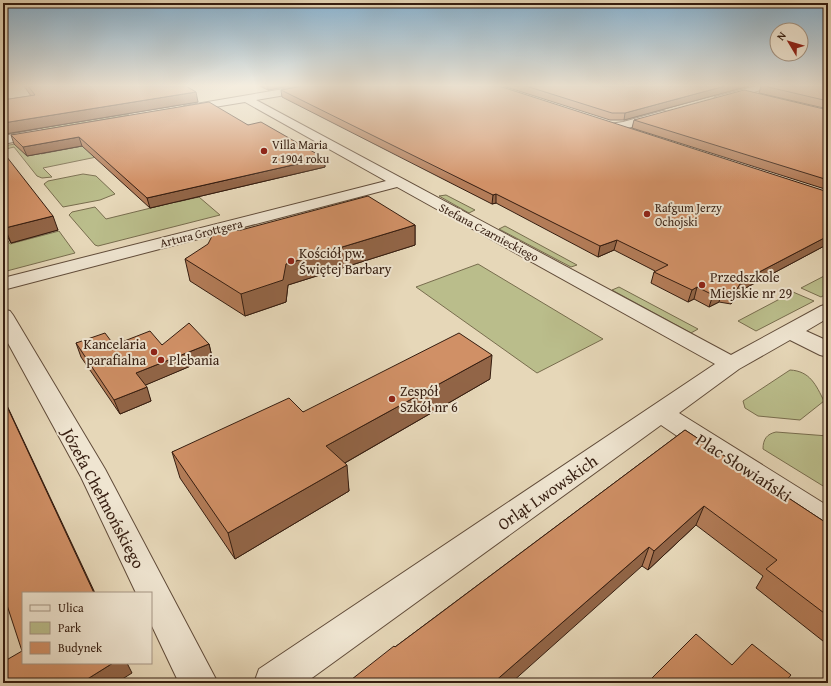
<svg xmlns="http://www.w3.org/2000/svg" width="831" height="686" font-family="'Gentium Book Plus',serif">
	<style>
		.green { fill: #babd8b; stroke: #786d4e }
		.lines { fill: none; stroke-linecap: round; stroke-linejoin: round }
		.minor-casing { stroke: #614c3a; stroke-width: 2 }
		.minor { fill: #efe5d1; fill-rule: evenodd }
		.wall { fill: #b37c58; stroke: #351d10 }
		.shaded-wall { fill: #926547; stroke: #351d10 }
		.building { fill: #d09066; stroke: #351d10 }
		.poi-dot { fill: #8f2418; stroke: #efe5d1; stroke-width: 1.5 }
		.labels { text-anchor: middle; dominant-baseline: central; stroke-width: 4; stroke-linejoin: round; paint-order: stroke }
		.far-poi-label { font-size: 12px; fill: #351d10; stroke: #efe5d1; text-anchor: start }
		.far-street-label { font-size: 12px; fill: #351d10; stroke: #efe5d1 }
		.poi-label { font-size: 14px; fill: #351d10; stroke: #efe5d1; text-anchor: start }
		.near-street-label { font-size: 17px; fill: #351d10; stroke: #efe5d1 }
	</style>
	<rect width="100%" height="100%" fill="#e6d7b8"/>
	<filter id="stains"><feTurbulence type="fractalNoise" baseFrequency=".005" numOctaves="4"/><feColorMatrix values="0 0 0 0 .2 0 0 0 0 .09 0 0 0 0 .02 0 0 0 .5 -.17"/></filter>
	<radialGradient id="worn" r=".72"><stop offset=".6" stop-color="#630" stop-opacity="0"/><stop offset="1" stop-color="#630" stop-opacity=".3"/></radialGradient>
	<g class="green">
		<polygon points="127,114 129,115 3,137 3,134"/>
		<polygon points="34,141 41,154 103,142 116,153 43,168 52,177 42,178 37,176 14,147 6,149 3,146"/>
		<polygon points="83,174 96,176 115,194 100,200 63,207 44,184 48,181"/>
		<polygon points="167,193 177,202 199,197 220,215 98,246 95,245 69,215 72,212 95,207 106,219 163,205"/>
		<polygon points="446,195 475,210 469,213 439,196"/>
		<polygon points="505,226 577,265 571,267 499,229"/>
		<polygon points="59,231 75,253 3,272 3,233 10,244"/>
		<polygon points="478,264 603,339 537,373 416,287"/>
		<polygon points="828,274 828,293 821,297 801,288"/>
		<polygon points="619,287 698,329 691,333 612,290"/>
		<polygon points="793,292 814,301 756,331 738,321"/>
		<path d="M790,370c20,1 26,15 34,31l-24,19 -42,-4 -13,-8 -2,-7z"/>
		<path d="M776,432l52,4v53l-65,-40c0,-10 4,-15 13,-17z"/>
	</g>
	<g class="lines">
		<defs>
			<g id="minor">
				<polygon points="301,86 326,86 321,89 256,100 731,355 821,306 828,304 828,318 806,331 828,341 828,357 820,355 790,340 739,369 679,413 828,506 828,534 817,531 661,425 305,683 254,683 259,669 715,364 397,187 3,290 3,278 386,181 245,102 184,112 179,109 184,106"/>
				<polygon points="756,86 774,86 719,102 714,99 715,97"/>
				<path d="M663,111l4,1 2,2 -2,2c-12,4 -58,21 -66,11l2,-2 20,-3z"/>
				<polygon points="41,129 47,133 45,136 3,144 3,136"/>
				<polygon points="3,309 10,311 13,315 105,469 218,683 179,683 151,624 151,593 136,593 81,477 3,334"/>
			</g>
		</defs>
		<use href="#minor" class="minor-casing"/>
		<use href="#minor" class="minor"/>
	</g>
	<g class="wall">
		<polygon points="24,86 186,86 198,102 5,134 3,132 3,100 31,96"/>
		<polygon points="260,86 289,86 268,90"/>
		<polygon points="503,86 749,86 624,120 610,120"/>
		<polygon points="761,86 828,86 828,109 759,93"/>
		<polygon points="281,90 828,192 828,244 738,292 731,304 719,302 709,307 694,299 688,302 651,283 654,272 655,271 614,250 598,257 496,203 492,204 282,97"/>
		<polygon points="828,110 828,190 632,128 634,120"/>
		<polygon points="248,125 324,158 325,167 150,208 82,146 27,156 14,144 11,135"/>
		<polygon points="3,152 58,230 11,243 3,229"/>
		<polygon points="415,225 415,245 288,285 286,302 245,316 190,281 185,259 241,230"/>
		<polygon points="76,343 114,345 209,344 212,357 145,385 151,401 120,414 81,357"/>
		<polygon points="490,379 345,463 349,491 235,559 180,478 172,452 303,412"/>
		<polygon points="685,430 828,524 828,645 756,588 763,576 696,525 648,570 642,566 395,647"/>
	</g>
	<g class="shaded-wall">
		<polygon points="267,86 289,86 268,90"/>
		<polygon points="725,86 749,86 624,120 625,113"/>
		<polygon points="196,92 198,102 5,134 3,130 3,123"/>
		<polygon points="79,137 82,146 27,156 23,147"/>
		<polygon points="324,158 325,167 150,208 147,198"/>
		<polygon points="496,194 496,203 492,204 493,195"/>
		<polygon points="53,216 58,230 11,243 5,228"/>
		<polygon points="415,225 415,245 288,285 286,302 245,316 241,294 286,264"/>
		<polygon points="828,236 828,244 738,292 731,304 735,292 742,281"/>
		<polygon points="617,240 614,250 598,257 600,246"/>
		<polygon points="697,287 694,299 688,302 692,290"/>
		<polygon points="722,291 719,302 709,307 713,295"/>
		<polygon points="209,344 212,357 141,387 136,373"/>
		<polygon points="492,355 490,379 329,472 326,446"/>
		<polygon points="147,387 151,401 120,414 114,400"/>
		<polygon points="3,397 95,593 94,593 3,398"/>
		<polygon points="347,465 349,491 235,559 228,533"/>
		<polygon points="704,506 696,525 648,570 654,551"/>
		<polygon points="649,547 642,566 511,683 493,683"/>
		<polygon points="113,663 127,663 132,673 116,683 81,683"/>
	</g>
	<g class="building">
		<polygon points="28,86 186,86 196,92 3,123 3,100 35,95"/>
		<polygon points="303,86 499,86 828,192 828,236 742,281 735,292 722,291 713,295 697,287 692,290 654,272 668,265 617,240 600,246 496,194 493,195 281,90"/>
		<polygon points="526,86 725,86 625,113 612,113"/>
		<polygon points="764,86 828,86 828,101"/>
		<polygon points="744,90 828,110 828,180 634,120"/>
		<polygon points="209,102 248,125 261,122 324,158 147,198 79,137 23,147 11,135"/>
		<polygon points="3,152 53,216 5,228 3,225"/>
		<polygon points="368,196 415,225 286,264 283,280 241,294 185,259 208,244 212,236 216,232 241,230"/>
		<polygon points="189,323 209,344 136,373 147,387 114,400 76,343 105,333 114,345 150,331 162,345"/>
		<polygon points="459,333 492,355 326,446 347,465 228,533 172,452 289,398 303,412"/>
		<polygon points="3,398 94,593 23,593 23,663 113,663 81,683 3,683 3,662 22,651 3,593"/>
		<polygon points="685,430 828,524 828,616 766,569 777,560 704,506 654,551 649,547 493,683 347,683 394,646 395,647 438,615"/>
		<polygon points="696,634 732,665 752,644 791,675 784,683 647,683"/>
	</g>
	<linearGradient id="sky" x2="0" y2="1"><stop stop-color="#88b5d5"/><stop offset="0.47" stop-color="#f4eddf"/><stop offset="1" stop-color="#f4eddf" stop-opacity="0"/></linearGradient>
	<rect width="831" height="182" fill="url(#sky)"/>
	<g class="poi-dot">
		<circle cx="264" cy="151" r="4"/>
		<circle cx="647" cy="214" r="4"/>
		<circle cx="291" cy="261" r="4"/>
		<circle cx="702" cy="285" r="4"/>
		<circle cx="154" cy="352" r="4"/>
		<circle cx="161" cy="360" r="4"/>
		<circle cx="392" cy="399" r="4"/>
	</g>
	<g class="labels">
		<g class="far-poi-label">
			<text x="272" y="144">Villa Maria<tspan x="272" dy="14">z 1904 roku</tspan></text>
			<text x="655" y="207">Rafgum Jerzy<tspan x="655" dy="14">Ochojski</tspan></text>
		</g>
		<g class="far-street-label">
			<text transform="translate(489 232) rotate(28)">Stefana Czarnieckiego</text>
			<text transform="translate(201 233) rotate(-14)">Artura Grottgera</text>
		</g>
		<g class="poi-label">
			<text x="299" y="253">Kościół pw.<tspan x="299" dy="16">Świętej Barbary</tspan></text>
			<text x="710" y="277">Przedszkole<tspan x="710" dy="16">Miejskie nr 29</tspan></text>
			<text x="146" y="344" text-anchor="end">Kancelaria<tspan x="146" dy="16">parafialna</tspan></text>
			<text x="169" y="360">Plebania</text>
			<text x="400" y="391">Zespół<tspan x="400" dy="16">Szkół nr 6</tspan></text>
		</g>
		<g class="near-street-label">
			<text transform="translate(744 467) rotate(33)">Plac Słowiański</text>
			<text transform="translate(547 492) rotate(-35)">Orląt Lwowskich</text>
			<text transform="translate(104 498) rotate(62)">Józefa Chełmońskiego</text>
		</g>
	</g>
	<rect width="831" height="686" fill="none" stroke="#e6d7b8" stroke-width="16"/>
	<rect x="4" y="4" width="823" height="678" fill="none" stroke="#351d10" stroke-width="2"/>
	<rect x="8" y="8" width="815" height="670" fill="none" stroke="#351d10"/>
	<rect x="22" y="592" width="130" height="72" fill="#efe5d1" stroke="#a59584"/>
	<rect x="30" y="605" width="20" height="6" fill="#efe5d1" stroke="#a59584"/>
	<text x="58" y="612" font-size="12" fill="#351d10">Ulica</text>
	<rect x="30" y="622" width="20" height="12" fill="#babd8b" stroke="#a59584"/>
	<text x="58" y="632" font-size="12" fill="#351d10">Park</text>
	<rect x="30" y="642" width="20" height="12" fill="#d09066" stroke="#a59584"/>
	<text x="58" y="652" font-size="12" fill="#351d10">Budynek</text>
	<g transform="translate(789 42) rotate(308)"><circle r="19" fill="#efe5d1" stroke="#a59584"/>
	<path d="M0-3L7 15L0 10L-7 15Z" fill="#8f2418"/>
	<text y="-6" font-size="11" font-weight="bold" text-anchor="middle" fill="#351d10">N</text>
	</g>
	<rect width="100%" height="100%" filter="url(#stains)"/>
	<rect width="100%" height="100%" fill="url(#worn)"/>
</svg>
